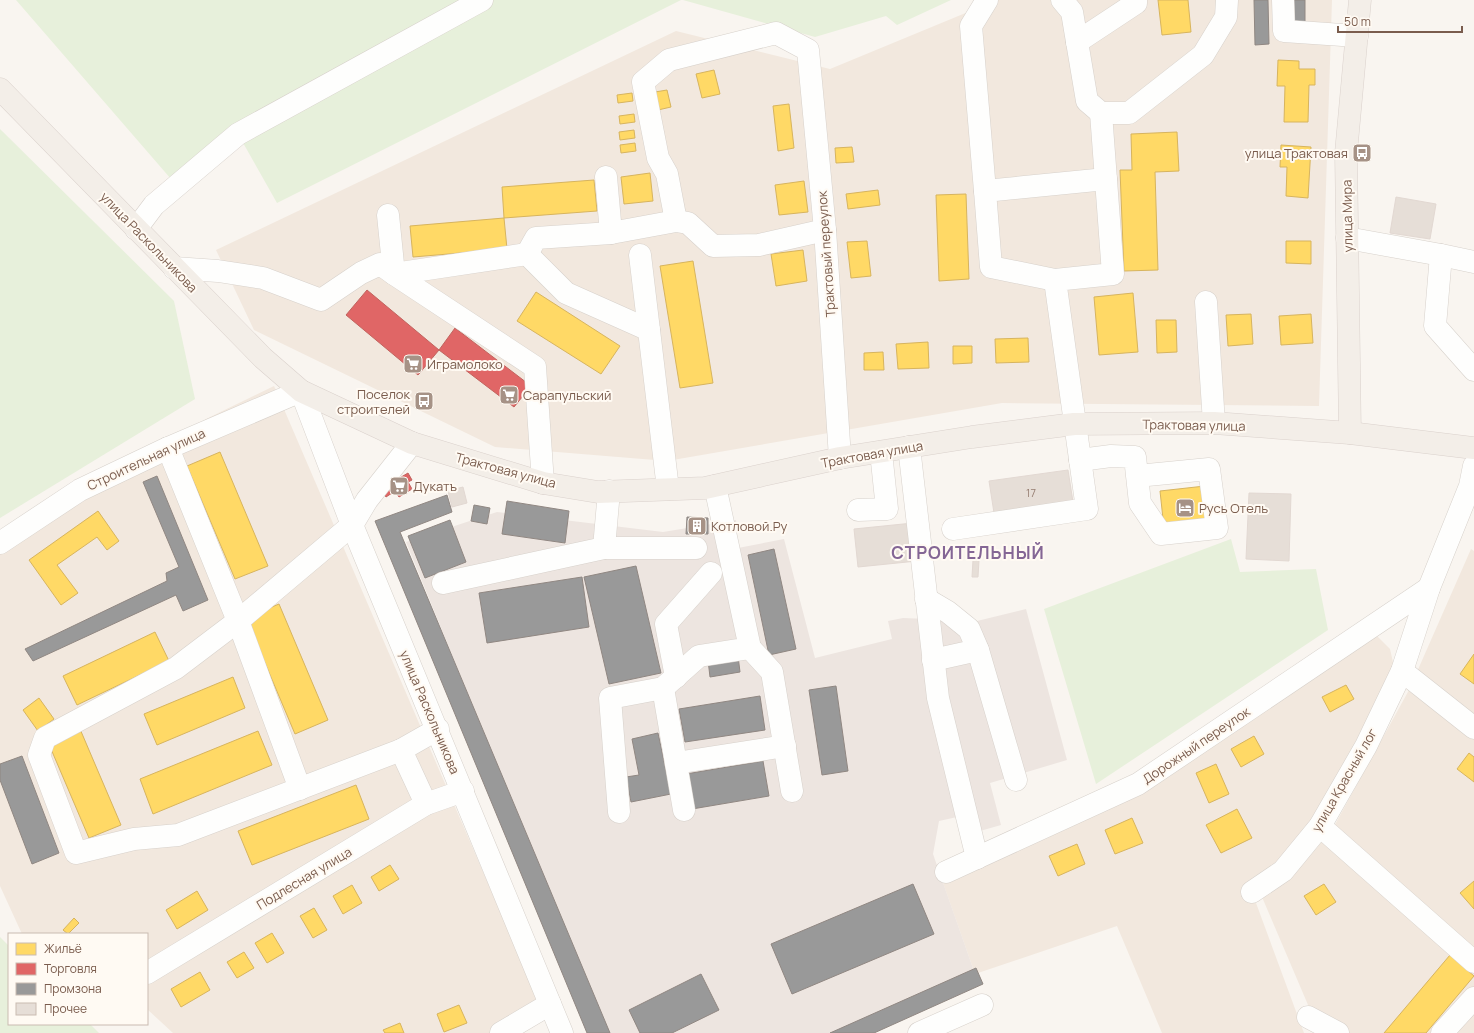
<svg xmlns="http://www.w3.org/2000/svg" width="1474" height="1033" font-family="Manrope,sans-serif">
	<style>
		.residential { fill: #f2e8de }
		.industrial { fill: #ede5e0 }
		.green { fill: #e7f0db }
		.homes { fill: #ffd966; stroke: #d7b45e }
		.shops { fill: #e06666; stroke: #c1635e }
		.industry { fill: #999; stroke: #908782 }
		.building { fill: #e6ded7; stroke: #e2d8d2 }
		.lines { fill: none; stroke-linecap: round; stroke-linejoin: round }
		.minor-casing { stroke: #d7d1cb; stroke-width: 23 }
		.major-casing { stroke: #dad1cc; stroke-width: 23 }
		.minor { stroke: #fefefd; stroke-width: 22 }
		.major { stroke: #f3eee8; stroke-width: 22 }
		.labels { text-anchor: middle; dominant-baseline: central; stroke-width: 4; stroke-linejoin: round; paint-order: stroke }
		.number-label { font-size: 11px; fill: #977e72 }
		.poi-label { font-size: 13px; fill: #7a5c4d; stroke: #fffaf3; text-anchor: start }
		.street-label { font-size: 13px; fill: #7a5c4d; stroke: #fffaf3 }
		.district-label { font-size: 17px; font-weight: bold; letter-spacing: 1px; fill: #846695; stroke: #fffaf3 }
	</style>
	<rect width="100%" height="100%" fill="#f9f5f0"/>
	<g class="residential">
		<polygon points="997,0 1332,0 1319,406 1002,403 667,461 495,447 254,330 216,250 676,31 830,69"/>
		<polygon points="274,386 542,1009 497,1033 173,1033 147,1009 147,934 22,934 0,886 0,554 206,419"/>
		<polygon points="1471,549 1474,551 1474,1033 1320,1033 1262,897 1291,878 1332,830 1409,690"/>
		<polygon points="1373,632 1390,649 1395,671 1314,820 1281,863 1249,884 1304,1033 1162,1033 1117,926 975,974 942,880 1140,787"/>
	</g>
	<polygon class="industrial" points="497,512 663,532 736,520 738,548 784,539 815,658 892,639 888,621 903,618 977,621 1026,609 1067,760 990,783 1001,825 980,831 975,813 939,821 933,854 975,974 843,1033 606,1033 406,542"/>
	<g class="green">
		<polygon points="16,0 681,0 277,203 238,134 171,179"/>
		<polygon points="683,0 951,0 897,25 886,16 815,37"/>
		<polygon points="0,129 174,301 195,399 0,518"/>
		<polygon points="1231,539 1240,572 1316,569 1328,630 1096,784 1044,609"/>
		<polygon points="0,937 9,946 9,1024 90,1024 99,1033 0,1033"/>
	</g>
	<g class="homes">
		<polygon points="1158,0 1188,0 1191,32 1162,35"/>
		<polygon points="1278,60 1299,61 1299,69 1315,69 1315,85 1309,85 1308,122 1284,122 1285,86 1277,86"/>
		<polygon points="714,70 720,94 702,98 696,74"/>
		<polygon points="667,90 671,107 658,110 655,92"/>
		<polygon points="632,93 633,101 618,103 617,95"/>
		<polygon points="789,104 794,148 778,151 773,106"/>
		<polygon points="634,114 635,122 620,124 619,116"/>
		<polygon points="634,130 635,138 620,140 619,132"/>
		<polygon points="1177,132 1179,171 1155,172 1158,270 1124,271 1120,170 1132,170 1131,134"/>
		<polygon points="635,143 636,151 621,153 620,145"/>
		<polygon points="1281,145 1311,147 1308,198 1286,196 1287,167 1280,167"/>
		<polygon points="852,147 854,162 836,163 835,148"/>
		<polygon points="650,173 653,201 624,204 621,177"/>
		<polygon points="594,180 597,211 504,218 502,187"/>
		<polygon points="804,181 808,212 779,215 775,185"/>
		<polygon points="878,190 880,205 848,209 846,194"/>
		<polygon points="966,194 969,279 939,281 936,195"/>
		<polygon points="504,218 507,249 413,257 410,226"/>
		<polygon points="867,241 871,276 851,278 847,242"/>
		<polygon points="1286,241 1311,241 1311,264 1286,263"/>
		<polygon points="803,250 807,281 776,286 771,254"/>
		<polygon points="693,261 713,383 680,388 660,266"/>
		<polygon points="536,292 620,346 601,374 517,321"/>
		<polygon points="1133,293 1138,352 1099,355 1094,297"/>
		<polygon points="1251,314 1253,344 1228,346 1226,315"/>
		<polygon points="1311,314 1313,343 1281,345 1279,316"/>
		<polygon points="1156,320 1176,320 1177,352 1157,353"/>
		<polygon points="1028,338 1029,362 996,363 995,339"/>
		<polygon points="928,342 929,368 898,369 896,344"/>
		<polygon points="953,346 972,346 972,363 953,364"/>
		<polygon points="883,352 884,370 864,370 864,353"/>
		<polygon points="220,452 268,566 235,579 187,466"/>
		<polygon points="1205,486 1209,522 1164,528 1160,491"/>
		<polygon points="98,511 119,541 107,550 97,537 57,565 78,593 61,605 29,560"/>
		<polygon points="279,604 328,720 295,734 246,618"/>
		<polygon points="155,632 169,661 77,705 63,676"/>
		<polygon points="1474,654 1474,684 1460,674"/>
		<polygon points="233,677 245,708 157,745 144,714"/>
		<polygon points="1346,685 1354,699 1330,712 1322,697"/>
		<polygon points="39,698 54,719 38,731 23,710"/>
		<polygon points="80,729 121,825 89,838 48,742"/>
		<polygon points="258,731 272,765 153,814 140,779"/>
		<polygon points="1254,736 1264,754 1241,767 1231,749"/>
		<polygon points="1469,753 1474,757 1474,782 1457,769"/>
		<polygon points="1216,764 1229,794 1209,803 1196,773"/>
		<polygon points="356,785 369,819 252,865 238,831"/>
		<polygon points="1237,809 1252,838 1221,853 1206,825"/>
		<polygon points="1132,818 1143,843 1115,854 1105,830"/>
		<polygon points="1077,844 1085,864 1058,876 1049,856"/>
		<polygon points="390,865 399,879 379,891 371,877"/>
		<polygon points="1474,881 1474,909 1460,893"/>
		<polygon points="1324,884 1336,902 1316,915 1304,896"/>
		<polygon points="352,885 362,903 343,914 333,896"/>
		<polygon points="197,891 208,910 177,929 166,910"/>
		<polygon points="314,908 327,930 313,938 300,916"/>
		<polygon points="74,918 79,923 68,934 63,930"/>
		<polygon points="272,933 284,953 267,963 255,943"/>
		<polygon points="244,952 254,968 237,978 227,962"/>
		<polygon points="1450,955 1474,976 1426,1033 1384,1033"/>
		<polygon points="200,972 210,990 181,1007 171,989"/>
		<polygon points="459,1005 467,1023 444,1032 437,1014"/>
		<polygon points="400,1023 404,1033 385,1033 383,1030"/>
	</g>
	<g class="shops">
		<polygon points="367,290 439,350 418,375 346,315"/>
		<polygon points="455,328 531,386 514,407 439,350"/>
		<polygon points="408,473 412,480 408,482 412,489 399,497 395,491 386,497 381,489"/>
	</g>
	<g class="industry">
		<polygon points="1254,0 1268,0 1269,44 1255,45"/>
		<rect x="1291" y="0" width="14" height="27"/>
		<polygon points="157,476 208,600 183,611 176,595 33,661 25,649 167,581 166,573 179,567 143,482"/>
		<polygon points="447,495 452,512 400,532 610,1033 587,1033 375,521"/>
		<polygon points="507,501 569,511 565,543 502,534"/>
		<polygon points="474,505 490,508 487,524 471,521"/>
		<polygon points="687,517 708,518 708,534 686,534"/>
		<polygon points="450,520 466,562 425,578 408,536"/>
		<polygon points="774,549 796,649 769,655 748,555"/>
		<polygon points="636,566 661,673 609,684 584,577"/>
		<polygon points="582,577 589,627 487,643 479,593"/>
		<polygon points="738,656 740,672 710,677 708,660"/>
		<polygon points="836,686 848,771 822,775 809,690"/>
		<polygon points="760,696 765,730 685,742 679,709"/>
		<polygon points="658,733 671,794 631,802 626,777 639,775 632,739"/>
		<polygon points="22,756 59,853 32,864 0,780 0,764"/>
		<polygon points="763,761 769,796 692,809 686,774"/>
		<polygon points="913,884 934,934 792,994 771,944"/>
		<polygon points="976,968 983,984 874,1033 830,1033"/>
		<polygon points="701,974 719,1010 672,1033 640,1033 629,1010"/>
	</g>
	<g class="building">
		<polygon points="1396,197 1436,204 1430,239 1390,233"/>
		<polygon points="1068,470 1073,502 994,513 989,481"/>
		<polygon points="463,487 467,503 452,507 448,491"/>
		<polygon points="1249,493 1291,494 1289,561 1246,559"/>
		<polygon points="913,523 917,561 858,567 854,529"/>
		<polygon points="973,560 979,560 978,577 972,577"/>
	</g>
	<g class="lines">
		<defs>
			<g id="minor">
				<polyline points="1062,0 1072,12 1087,101 1101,113 1129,113 1203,55 1226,17 1227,0"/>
				<polyline points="1283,0 1284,31 1357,36"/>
				<polyline points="1077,42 1136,3 1136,0"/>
				<polyline points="606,177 611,233"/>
				<polyline points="985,191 971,26 987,0"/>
				<polyline points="388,215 394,274 535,367 543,483"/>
				<polyline points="676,221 667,174 658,158 643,82 669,60 776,33 808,50 825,230 840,458"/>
				<polyline points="136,229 154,205 238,134 482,0"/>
				<polyline points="1347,238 1441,255 1435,326 1474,370"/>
				<polyline points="527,254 566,293 649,330"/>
				<polyline points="640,255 668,489"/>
				<polyline points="1441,255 1474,262"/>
				<polyline points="174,268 218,271 263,278 321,300 361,273 380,264 394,274 527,254 536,238 611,233 676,221 688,223 713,246 759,245 825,230"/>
				<polyline points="1055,280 991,267 985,191 1106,179"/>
				<polyline points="1206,302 1214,423"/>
				<polyline points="412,443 367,500 352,525 238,621 176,668 45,738 39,755 76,853 134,839 178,835 401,750 438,729"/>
				<polyline points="909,447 938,698 977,858"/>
				<polyline points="168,448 238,621 300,789"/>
				<polyline points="1080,460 1111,456 1135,457 1140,503 1161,534 1217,528 1209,469 1137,476"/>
				<polyline points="858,510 887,509 881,452"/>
				<polyline points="953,529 1087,509 1055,280 1113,274 1101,113"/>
				<polyline points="0,543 80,490 168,448 301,391 352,525 562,1033"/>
				<polyline points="604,548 696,548"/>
				<polyline points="443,583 604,548 609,491"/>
				<polyline points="926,599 948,612 969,629 978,650"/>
				<polyline points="750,648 772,672 792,791"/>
				<polyline points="933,660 978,650 1016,780"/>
				<polyline points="1402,671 1474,728"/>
				<polyline points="676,677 666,624 711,573"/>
				<polyline points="663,688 684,810"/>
				<polyline points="401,750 426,804"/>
				<polyline points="676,763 785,746"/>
				<polyline points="619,812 610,698 663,688 699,656 750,648 715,486"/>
				<polyline points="1320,826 1474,962"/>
				<polyline points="946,872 1138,784 1429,588"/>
				<polyline points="1252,892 1283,871 1320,826 1366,746 1402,671 1429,588 1470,486 1474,466"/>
				<polyline points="147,973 426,804 463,791"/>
				<polyline points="1308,1017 1338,1033"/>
				<polyline points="501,1033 550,1004"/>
				<polyline points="919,1033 982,1005"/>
				<polyline points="1442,1033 1474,998"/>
			</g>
			<g id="major">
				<polyline points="0,89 263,358 301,391 412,443 543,483 598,492 705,488 840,458 972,437 1074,424 1214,423 1350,433 1474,448"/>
				<polyline points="1350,433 1346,153 1360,0"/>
			</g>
		</defs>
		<use href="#minor" class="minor-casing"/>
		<use href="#major" class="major-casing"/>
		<use href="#minor" class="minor"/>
		<use href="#major" class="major"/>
	</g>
	<defs>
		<symbol id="bus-square" viewBox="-11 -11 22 22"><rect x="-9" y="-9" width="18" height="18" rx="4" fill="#a69286" stroke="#fffaf3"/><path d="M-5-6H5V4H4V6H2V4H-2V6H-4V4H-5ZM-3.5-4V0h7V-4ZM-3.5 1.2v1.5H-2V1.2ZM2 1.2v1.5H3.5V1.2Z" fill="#fff"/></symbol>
		<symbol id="supermarket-square" viewBox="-11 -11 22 22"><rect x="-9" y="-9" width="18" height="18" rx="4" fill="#a69286" stroke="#fffaf3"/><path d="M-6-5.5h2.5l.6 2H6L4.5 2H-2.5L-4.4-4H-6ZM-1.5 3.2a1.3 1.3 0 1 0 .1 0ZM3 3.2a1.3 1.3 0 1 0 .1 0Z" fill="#fff"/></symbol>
		<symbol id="hotel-square" viewBox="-11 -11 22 22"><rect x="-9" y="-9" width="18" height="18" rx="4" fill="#a69286" stroke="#fffaf3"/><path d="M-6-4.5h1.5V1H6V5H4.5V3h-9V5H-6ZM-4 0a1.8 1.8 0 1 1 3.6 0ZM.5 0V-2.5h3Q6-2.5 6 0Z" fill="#fff"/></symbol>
		<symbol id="building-square" viewBox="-11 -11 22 22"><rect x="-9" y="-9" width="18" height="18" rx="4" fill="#a69286" stroke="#fffaf3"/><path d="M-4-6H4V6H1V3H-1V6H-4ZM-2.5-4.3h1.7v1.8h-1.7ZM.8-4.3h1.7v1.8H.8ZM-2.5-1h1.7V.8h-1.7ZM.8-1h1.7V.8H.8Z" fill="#fff"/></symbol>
	</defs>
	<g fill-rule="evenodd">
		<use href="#bus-square" x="1351" y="142" width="22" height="22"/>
		<use href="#supermarket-square" x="402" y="353" width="22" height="22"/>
		<use href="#supermarket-square" x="498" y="384" width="22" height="22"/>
		<use href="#bus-square" x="413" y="390" width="22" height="22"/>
		<use href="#supermarket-square" x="388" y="475" width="22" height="22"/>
		<use href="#hotel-square" x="1174" y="497" width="22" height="22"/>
		<use href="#building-square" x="686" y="515" width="22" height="22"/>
	</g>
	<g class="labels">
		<g class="number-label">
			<text x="1031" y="492">17</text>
		</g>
		<g class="poi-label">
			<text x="1348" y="153" text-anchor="end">улица Трактовая</text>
			<text x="427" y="364">Играмолоко</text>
			<text x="410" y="394" text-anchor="end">Поселок<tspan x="410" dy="15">строителей</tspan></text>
			<text x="523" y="395">Сарапульский</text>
			<text x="413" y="486">Дукатъ</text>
			<text x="1199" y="508">Русь Отель</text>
			<text x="711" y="526">Котловой.Ру</text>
		</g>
		<g class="street-label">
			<text transform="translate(1347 216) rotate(-91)">улица Мира</text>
			<text transform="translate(149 242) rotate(46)">улица Раскольникова</text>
			<text transform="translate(826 254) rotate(-94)">Трактовый переулок</text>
			<text transform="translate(1194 425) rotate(1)">Трактовая улица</text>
			<text transform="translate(872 454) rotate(-10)">Трактовая улица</text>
			<text transform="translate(146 459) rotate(-25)">Строительная улица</text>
			<text transform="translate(506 470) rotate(15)">Трактовая улица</text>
			<text transform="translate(430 712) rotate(67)">улица Раскольникова</text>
			<text transform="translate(1196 745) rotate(-34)">Дорожный переулок</text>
			<text transform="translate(1344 780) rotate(-60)">улица Красный лог</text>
			<text transform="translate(304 878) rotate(-31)">Подлесная улица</text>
		</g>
		<g class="district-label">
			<text x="968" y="552">СТРОИТЕЛЬНЫЙ</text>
		</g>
	</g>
	<rect x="8" y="933" width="140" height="92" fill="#fffaf3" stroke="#cabbb1"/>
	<rect x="16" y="943" width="20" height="12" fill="#ffd966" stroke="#cabbb1"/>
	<text x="44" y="953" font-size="12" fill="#7a5c4d">Жильё</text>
	<rect x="16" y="963" width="20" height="12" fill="#e06666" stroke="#cabbb1"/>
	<text x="44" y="973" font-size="12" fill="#7a5c4d">Торговля</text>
	<rect x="16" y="983" width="20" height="12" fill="#999999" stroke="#cabbb1"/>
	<text x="44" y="993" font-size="12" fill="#7a5c4d">Промзона</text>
	<rect x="16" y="1003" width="20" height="12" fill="#e6ded7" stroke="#cabbb1"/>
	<text x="44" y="1013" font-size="12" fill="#7a5c4d">Прочее</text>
	<path d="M1338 26v6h124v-6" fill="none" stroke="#7a5c4d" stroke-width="2"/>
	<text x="1344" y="26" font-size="12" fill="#7a5c4d" stroke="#fffaf3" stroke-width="3" paint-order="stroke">50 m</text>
</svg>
